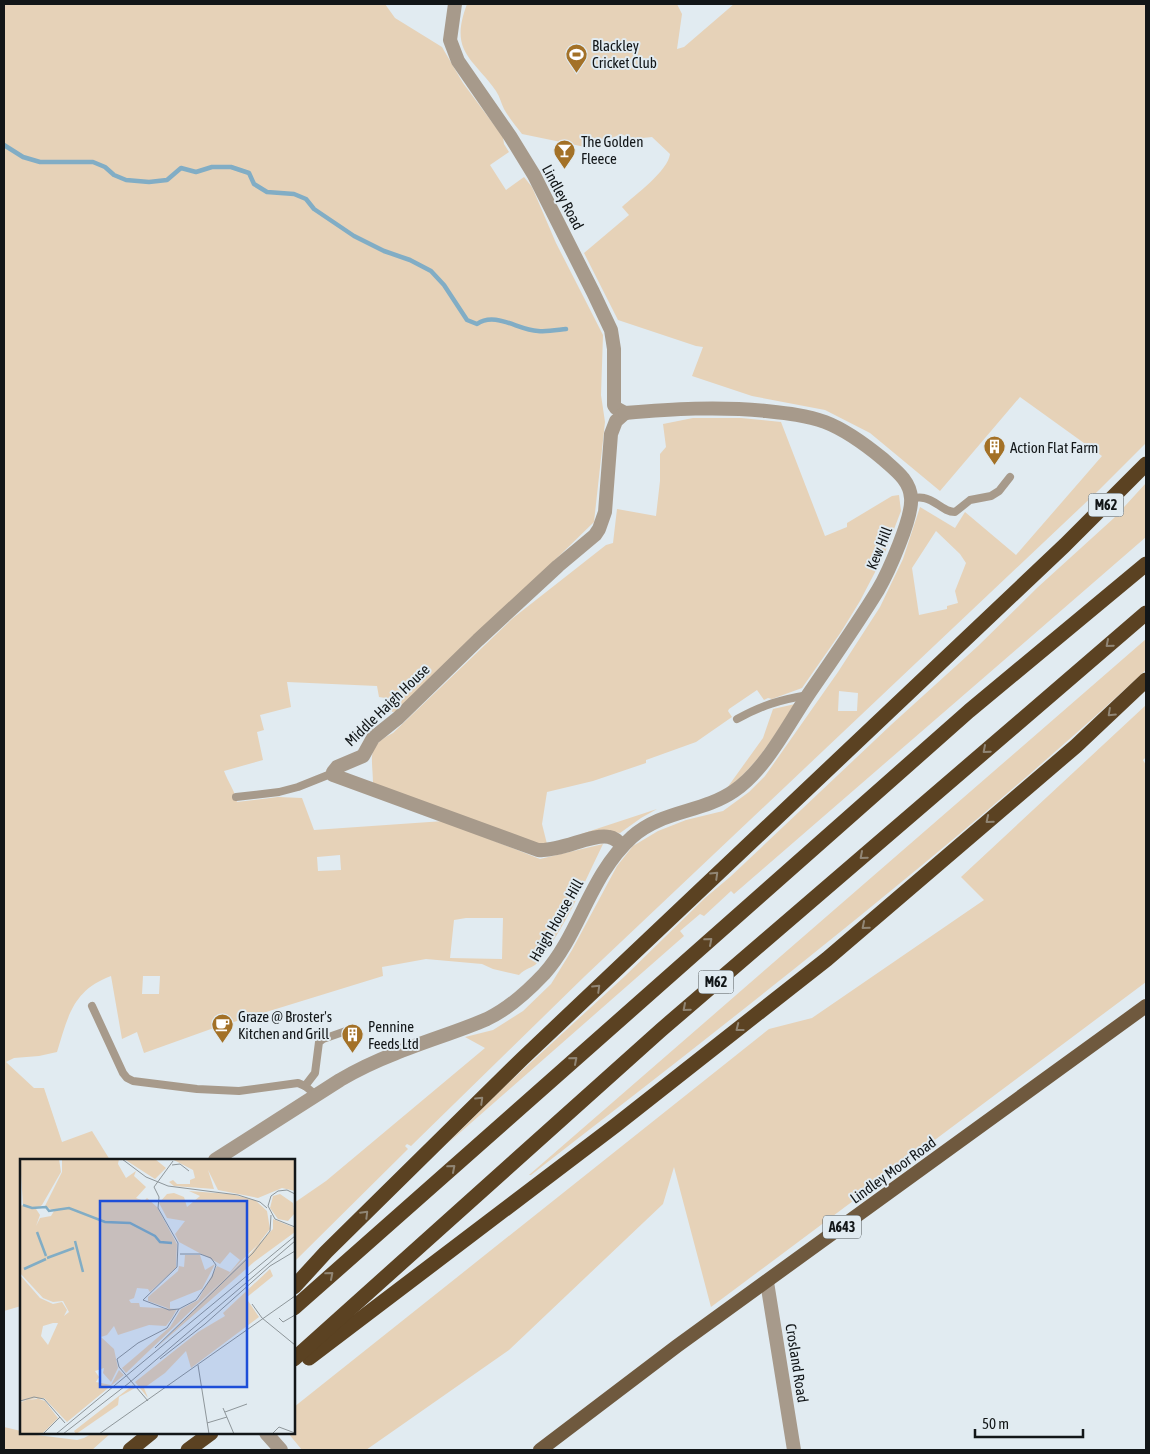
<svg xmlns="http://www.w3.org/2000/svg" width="1150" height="1454" font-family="'Asap Condensed',sans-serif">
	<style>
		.green { fill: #e6d2b8; fill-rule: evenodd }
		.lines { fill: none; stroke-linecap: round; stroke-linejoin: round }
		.stream { stroke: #81adc5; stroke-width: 4.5 }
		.service { stroke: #a79a8b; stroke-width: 8 }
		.minor { stroke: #a79a8b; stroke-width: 14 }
		.tertiary { stroke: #a79a8b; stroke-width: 14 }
		.primary { stroke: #6f593e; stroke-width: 14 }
		.motorway { stroke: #5b4222; stroke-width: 15 }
		.oneway { stroke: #918675 }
		.labels { text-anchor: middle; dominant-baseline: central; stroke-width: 4; stroke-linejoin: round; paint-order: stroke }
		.shield { fill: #e1ebf1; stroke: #505659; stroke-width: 1 }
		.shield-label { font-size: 14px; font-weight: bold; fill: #121618 }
		.poi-label { font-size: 15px; fill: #121618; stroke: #e1ebf1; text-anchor: start }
		.street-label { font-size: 15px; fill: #121618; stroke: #e1ebf1 }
		.inset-river { fill: none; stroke: #81adc5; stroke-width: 2.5 }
		.inset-road { fill: none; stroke: #8e969a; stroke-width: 1 }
		.view { fill: #1d4ed8; fill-opacity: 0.15; stroke: #1d4ed8; stroke-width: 2.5 }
		.inset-edge { fill: none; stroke: #121618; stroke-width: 2.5 }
	</style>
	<rect width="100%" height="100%" fill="#e1ebf1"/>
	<g class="green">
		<path d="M4,4h381l10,14 47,29 21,36 40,54 1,7 5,8 -19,13 16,25 18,-13 8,10 24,56 47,92 -2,60 4,27 -11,100 -194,189 -8,1v-13l-13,-2 -2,-11 -90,-4 4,25 -31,8 4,15 -7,2 6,28 -39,11c4,11 11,20 13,31l41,-5 24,1 12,32 130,-9 96,38 63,-15c-19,39 -38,85 -66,119 -4,5 -12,5 -18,12l-26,-6 -11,-5 -56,-5 -44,8 1,9 -172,53 -67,24 -7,-21 -15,7 -11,-63c-38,14 -43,40 -54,76l-18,4 -25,2 -8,4 28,26h10l18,54 30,-11 18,29h-89v146l-17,5zM340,855l1,15 -23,1 -1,-14zM466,918h37l-1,41 -52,-1 4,-38zM143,976h17l-1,18h-17z"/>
		<path d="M467,4h210l5,10 -5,35 7,-2 50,-43h412v439l-47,47 -514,486 -174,170 -4,-2 -2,2 3,3 -114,113v-59l32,-22 159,-133 -20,-11 28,-7 30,-19 28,-27 21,-34 45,-84 16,-20 25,-15 28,-11 37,-9 26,-19 16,-16 73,-104 42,-65 23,-48 17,-52 35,21 10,-16 51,43 86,-99 -82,-59 -80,94 -70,-58 -45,-23 -73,-14 -60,-20 11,-29 -7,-1 -78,-26 -34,-67 45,-38 -7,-8c13,-12 46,-36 48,-53l-18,-17 -19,2 -12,-5 -31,14 -68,-14c-6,-8 -13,-16 -18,-25 -3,-6 -4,-12 -8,-18 -24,-34 -47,-39 -29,-87zM936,531l24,23 6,9 -11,28 3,12 -11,3v3l-28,6 -7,-47zM839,691l19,2 -1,18h-19z"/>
		<path d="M693,418h48l40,4 44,114 22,-9v-4l45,-27 7,-1 2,16 -17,44 -24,46 -19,31 -39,56 -30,11 -4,-1 -4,2 -7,-10 -28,19 -1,2 4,6 -36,25 -50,18v3l-53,18 -46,11 -5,32 5,20h-11l-163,-59c0,-28 -8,-38 20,-52l120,-115 93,-73 7,-2 4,-34 39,7 4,-35v-27l6,-7 -3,-23z"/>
		<polygon points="1146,483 1146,537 734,894 731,891 704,916 700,914 680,931 684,936 447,1144 503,1088 625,976 705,898 730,877 892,724 978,646 1038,587 1114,518"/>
		<path d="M1146,639v31c-195,180 -405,342 -615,505h-2z"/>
		<path d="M795,704c-20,30 -38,63 -68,84l36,-50 10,-29z"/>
		<polygon points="1146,705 1146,757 1143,760 1146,765 1146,982 711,1307 674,1167 663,1204 509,1350 366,1450 302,1450 288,1433 294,1433 294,1407 769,1029 812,1018 984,900 961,877"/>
		<polygon points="657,809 641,818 620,833 613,832 582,838 581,834"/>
		<polygon points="4,1427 21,1431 21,1433 77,1440 84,1438 93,1433 111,1433 92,1450 4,1450"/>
	</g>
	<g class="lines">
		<path class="stream" d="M4,145l19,12 17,5h53l12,5 9,8 12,5 23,2 18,-2 14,-12 15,4 16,-5h19l18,6 5,11 13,8 27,2 12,5 8,10 40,27 30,15 26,9 21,11 13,14 23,35 10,4c18,-13 41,6 61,7 9,1 19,-1 28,-2"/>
		<g class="service">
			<path d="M911,498c4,0 9,-1 13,0 12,2 19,14 31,14l15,-12 21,-4 8,-5 11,-14"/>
			<path d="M737,719c26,-14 42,-19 71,-24"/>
			<polyline points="236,797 279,792 298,787 333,773"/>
			<polyline points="92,1006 123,1073 127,1078 133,1081 197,1089 239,1091 298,1083 305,1086 316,1095"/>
			<polyline points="305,1086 315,1073 319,1042 323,1039 346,1031"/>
		</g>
		<g class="minor">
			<polyline points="455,4 450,40 458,61 510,136 534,175 593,292 611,330 614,349 614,405 616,408 625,413"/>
			<path d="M622,846c-3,-4 -7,-8 -13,-9 -16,-4 -49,15 -71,13l-205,-75v-3l4,-5 26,-11 10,-18 25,-20 80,-78 80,-74 37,-31 4,-6 6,-17 6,-78 5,-13 9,-8"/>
			<path d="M215,1160l125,-80c17,-10 36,-19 54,-26 31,-13 63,-22 93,-35 21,-10 41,-28 57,-45 36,-40 45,-98 88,-137 30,-27 70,-24 102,-46 32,-22 53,-65 74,-96 24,-35 48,-69 70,-105 10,-17 35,-73 33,-92 -1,-18 -16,-28 -28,-39 -17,-14 -37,-29 -58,-37 -19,-7 -40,-9 -59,-11 -48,-5 -94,-2 -141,2"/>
			<polyline points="266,1433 281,1450"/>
		</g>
		<polyline class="tertiary" points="767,1282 794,1450"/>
		<polyline class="primary" points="540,1450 677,1346 1146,1006"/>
		<g class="motorway">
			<polyline points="294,1287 326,1252 522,1059 1065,545 1146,464"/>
			<polyline points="294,1308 969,711 1146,564"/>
			<polyline points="309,1358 616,1125 827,959 1076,746 1146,680"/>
			<polyline points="294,1359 661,1030 1146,613"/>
			<polyline points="130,1450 151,1433"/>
			<polyline points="188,1450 211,1433"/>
		</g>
	</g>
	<defs><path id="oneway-chevron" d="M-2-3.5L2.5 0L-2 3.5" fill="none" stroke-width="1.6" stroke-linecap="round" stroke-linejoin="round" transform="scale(1.25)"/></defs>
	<g class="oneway">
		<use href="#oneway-chevron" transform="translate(1109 644) rotate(139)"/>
		<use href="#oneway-chevron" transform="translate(1111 713) rotate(137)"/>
		<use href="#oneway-chevron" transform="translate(986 750) rotate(139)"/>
		<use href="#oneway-chevron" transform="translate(989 820) rotate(140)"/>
		<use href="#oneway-chevron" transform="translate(863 856) rotate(139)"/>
		<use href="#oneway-chevron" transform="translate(715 875) rotate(-44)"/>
		<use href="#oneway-chevron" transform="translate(865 926) rotate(140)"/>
		<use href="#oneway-chevron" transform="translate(709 941) rotate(-41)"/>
		<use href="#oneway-chevron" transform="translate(597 988) rotate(-44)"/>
		<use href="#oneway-chevron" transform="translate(686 1008) rotate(139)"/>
		<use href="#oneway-chevron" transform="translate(739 1028) rotate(142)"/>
		<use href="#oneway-chevron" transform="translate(574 1060) rotate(-41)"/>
		<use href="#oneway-chevron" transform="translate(480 1100) rotate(-44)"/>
		<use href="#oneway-chevron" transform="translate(452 1168) rotate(-41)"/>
		<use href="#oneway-chevron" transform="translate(365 1214) rotate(-45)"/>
		<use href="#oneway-chevron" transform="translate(330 1275) rotate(-41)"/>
	</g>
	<defs>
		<symbol id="stadium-pin" viewBox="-11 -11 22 30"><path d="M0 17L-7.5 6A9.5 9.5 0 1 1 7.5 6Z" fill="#a37127" stroke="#e1ebf1"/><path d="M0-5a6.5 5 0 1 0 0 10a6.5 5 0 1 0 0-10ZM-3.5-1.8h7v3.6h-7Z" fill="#fff"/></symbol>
		<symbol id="bar-pin" viewBox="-11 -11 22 30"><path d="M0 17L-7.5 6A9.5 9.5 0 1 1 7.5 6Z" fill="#a37127" stroke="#e1ebf1"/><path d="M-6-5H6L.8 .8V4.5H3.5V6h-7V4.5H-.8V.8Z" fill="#fff"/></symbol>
		<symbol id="building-pin" viewBox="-11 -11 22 30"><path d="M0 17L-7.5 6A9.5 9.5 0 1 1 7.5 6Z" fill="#a37127" stroke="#e1ebf1"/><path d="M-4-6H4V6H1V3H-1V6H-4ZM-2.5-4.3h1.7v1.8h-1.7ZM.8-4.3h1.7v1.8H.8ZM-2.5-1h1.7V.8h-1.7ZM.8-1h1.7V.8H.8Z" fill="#fff"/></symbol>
		<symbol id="cafe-pin" viewBox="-11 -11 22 30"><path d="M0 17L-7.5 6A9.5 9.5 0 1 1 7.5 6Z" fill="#a37127" stroke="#e1ebf1"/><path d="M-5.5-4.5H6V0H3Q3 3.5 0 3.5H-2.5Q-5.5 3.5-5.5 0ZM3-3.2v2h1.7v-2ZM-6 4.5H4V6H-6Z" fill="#fff"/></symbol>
	</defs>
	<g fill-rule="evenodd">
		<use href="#stadium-pin" x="564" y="42" width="25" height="34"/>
		<use href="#bar-pin" x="552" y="138" width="25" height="34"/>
		<use href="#building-pin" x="982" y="434" width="25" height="34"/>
		<use href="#cafe-pin" x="210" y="1012" width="25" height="34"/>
		<use href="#building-pin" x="340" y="1022" width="25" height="34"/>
	</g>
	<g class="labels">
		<g class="shield">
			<rect x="1088.5" y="493.5" width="35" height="23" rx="4"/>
			<rect x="698.5" y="970.5" width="35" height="23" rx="4"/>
			<rect x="823" y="1215.5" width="38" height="23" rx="4"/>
		</g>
		<g class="shield-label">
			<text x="1106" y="505">M62</text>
			<text x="716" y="982">M62</text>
			<text x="842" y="1227">A643</text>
		</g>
		<g class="poi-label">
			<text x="592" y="45">Blackley<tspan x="592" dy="17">Cricket Club</tspan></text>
			<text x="581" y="141">The Golden<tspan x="581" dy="17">Fleece</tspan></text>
			<text x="1010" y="447">Action Flat Farm</text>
			<text x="238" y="1016">Graze @ Broster's<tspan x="238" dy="17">Kitchen and Grill</tspan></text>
			<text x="368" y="1026">Pennine<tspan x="368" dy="17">Feeds Ltd</tspan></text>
		</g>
		<g class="street-label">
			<text transform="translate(563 197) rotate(62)">Lindley Road</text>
			<text transform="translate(879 548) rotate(-68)">Kew Hill</text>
			<text transform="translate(387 705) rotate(-44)">Middle Haigh House</text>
			<text transform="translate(556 920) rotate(-60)">Haigh House Hill</text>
			<text transform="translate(893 1170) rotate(-36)">Lindley Moor Road</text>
			<text transform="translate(797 1363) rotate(81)">Crosland Road</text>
		</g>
	</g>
	<g transform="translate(20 1159)">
		<rect width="275" height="275" fill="#e1ebf1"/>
		<path d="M0,0h39l2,13 -19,33 -6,4 4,6 -4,11 4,-8 11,-2 3,-5 -9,-5 17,-34v-13h57l-1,5 8,14 10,-7 -2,5 12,11 -10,11 8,3 3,-3 10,9 20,37 -1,24 -26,24 -2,-3 -11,-1 -3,10 -5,2 2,3h8l1,4 37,2 -5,9 -6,8 -17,-1 -31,10 -4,-9 -7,9 -6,2 13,12 4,19 -7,14 -8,-9 1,-5 -9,3 4,6 -3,5 15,3 8,-15 5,5 -57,47 -23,-24 -24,3v-126l20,23 13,6 9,-2 5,8 -3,6 5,-4 -6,-11 -10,1 -10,-4 -23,-25v-67l3,-1zM33,164h5l-10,22 -7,-9 2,-10zM104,0h31l11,9 -11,11zM152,0h123v32l-13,-3 -24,10 -40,-8 -10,-20 6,19 -40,-3 -5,-4 4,-2 4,4h13v-4l5,-2 -2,-8zM169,32l41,3 25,6 12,11 3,18 -19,24 -125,120 -4,-5 48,-41 11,-18 17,-9 19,-34 13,6 10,-12 -10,-8 -10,12 -41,-22 -4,-8 10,-13 -18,-3 -8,-15 8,-9 7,-1 10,4 3,10 13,-11zM260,35l13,9 1,11 -6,7 -10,-2 -8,-11 3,-12zM253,60l22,9v4l-41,30 -97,85 116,-118zM165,96h15l5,15 10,-6 -13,25 -32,13v7l-22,-8v-4l30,-26 1,-5 5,1zM250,110l3,7 -27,22 13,19 -68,51 -5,-17 -21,22 -21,15 4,10 -13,-16 63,-50 27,-16 -2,-3zM113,226l2,3 -16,9 -1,8 -42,29 -2,-3zM16,239l9,3 13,17 -16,16h-22v-32z" fill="#e6d2b8" fill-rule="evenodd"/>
		<path class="inset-river" d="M3,46l9,3 14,-1 3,4 20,-3 36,14 25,1 25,13 5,6 12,1M17,73l9,24M55,82l8,31M27,99l27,-10M4,110l22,-10"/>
		<path class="inset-road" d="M102,0l24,18 22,9 70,9 22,7 7,6M153,2l-19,26 5,10 -1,11 20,35 -1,24 -34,33 26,10 10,-1M152,6l8,-1 9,7M275,35l-8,-4 -9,1 -7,5 -3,10 7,13 20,8M232,145l10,14 33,27M259,159l4,4 12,-7M135,189l98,-95 17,-22 1,-16M140,200l45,-35 65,-58 25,-15M178,206l11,69M0,242l14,-4 10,2 21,24M128,242l-29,-34 -2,-8 21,-16 29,-15 12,-19 17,-9 16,-23 4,-12 -5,-7 -11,-4h-20M203,249l11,26M205,253l22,-8M187,264l20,-6M23,275l17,-17M36,275l239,-198M43,275l66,-51 166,-142M79,275l196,-138M252,275l7,-7 16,6"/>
		<path class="view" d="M80,42h147v186h-147z"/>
		<rect width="275" height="275" class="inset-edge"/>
	</g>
	<rect width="1150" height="1454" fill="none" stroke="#121618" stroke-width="10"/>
	<path d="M975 1429v8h108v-8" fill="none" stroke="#121618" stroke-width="2.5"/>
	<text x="982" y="1429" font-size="15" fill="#121618" stroke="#e1ebf1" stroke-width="4" paint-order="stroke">50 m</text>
</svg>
